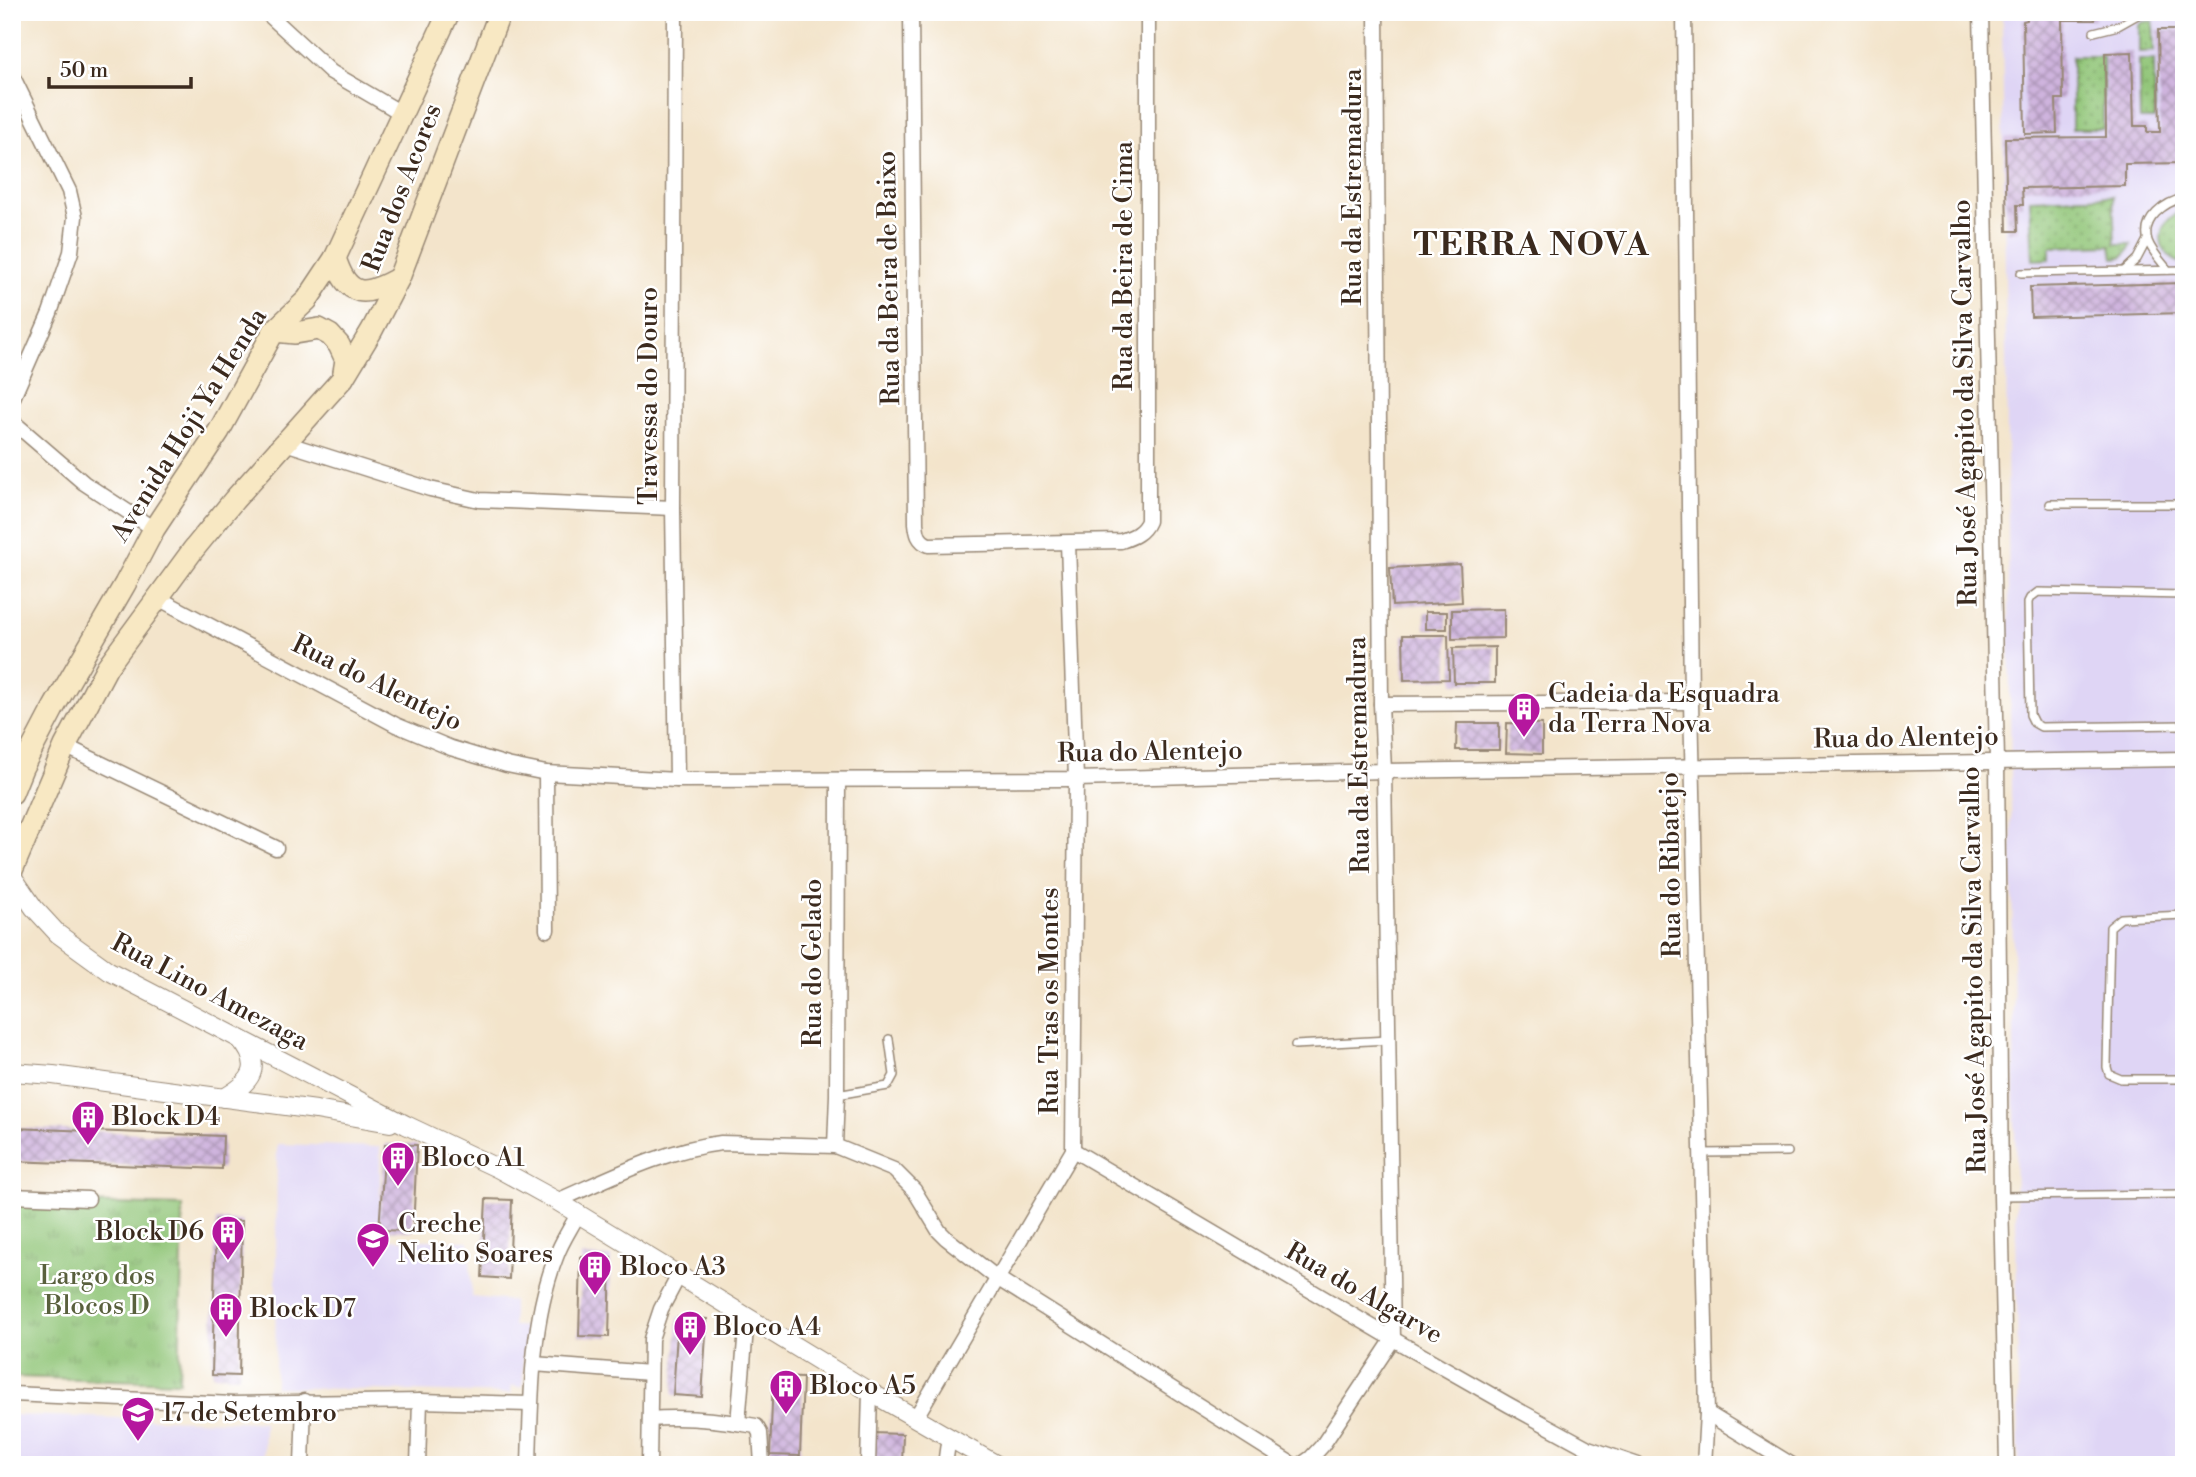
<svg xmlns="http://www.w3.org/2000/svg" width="2196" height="1477" font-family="'Libre Bodoni',serif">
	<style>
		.built { fill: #dfd5f5 }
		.grass { fill: url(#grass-dots); stroke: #66784a; stroke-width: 2 }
		.park { fill: url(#park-tufts); stroke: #66784a; stroke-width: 2 }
		.building { fill: url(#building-cross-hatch) }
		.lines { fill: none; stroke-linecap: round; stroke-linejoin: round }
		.service-casing { stroke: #978774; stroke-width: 10 }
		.minor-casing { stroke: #978774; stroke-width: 17 }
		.tertiary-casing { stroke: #978774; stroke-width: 20 }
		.secondary-casing { stroke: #978774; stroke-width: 24 }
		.service { stroke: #fff; stroke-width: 7 }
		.minor { stroke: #fff; stroke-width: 14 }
		.tertiary { stroke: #fff; stroke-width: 18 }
		.secondary { stroke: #f8e8c3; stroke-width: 21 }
		.labels { text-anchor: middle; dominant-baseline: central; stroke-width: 5; stroke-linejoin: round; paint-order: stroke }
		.street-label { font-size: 26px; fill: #3b2a1e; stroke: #fff }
		.poi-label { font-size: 26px; fill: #3b2a1e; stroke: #fff; text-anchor: start }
		.park-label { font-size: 26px; fill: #59603d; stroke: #fff }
		.district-label { font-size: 33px; font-weight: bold; letter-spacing: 2px; fill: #3b2a1e; stroke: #fff }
	</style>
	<defs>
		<pattern id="grass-dots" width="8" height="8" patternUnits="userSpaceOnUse" patternTransform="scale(1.75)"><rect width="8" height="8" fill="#90c577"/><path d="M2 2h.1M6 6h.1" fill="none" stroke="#77a061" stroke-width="1.8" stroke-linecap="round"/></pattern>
		<pattern id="park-tufts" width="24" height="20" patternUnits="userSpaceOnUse" patternTransform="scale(1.75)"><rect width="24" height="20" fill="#90c577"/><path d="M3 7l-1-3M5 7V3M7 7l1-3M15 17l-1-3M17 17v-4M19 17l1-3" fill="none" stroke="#77a061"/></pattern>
		<pattern id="building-cross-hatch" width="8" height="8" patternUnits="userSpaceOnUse" patternTransform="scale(1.75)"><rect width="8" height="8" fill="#cfb4de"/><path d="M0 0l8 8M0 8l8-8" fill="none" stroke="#a993b3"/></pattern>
	</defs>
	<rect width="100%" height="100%" fill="#fff"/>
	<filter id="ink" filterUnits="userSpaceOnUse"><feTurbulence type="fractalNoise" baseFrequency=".0143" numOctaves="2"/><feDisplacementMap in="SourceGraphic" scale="14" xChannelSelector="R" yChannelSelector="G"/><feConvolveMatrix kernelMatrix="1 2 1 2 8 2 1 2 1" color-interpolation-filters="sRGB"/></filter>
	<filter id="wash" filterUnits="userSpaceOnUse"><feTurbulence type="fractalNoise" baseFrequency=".00686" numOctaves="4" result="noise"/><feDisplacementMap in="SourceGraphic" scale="28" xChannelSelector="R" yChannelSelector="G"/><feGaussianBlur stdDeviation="1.57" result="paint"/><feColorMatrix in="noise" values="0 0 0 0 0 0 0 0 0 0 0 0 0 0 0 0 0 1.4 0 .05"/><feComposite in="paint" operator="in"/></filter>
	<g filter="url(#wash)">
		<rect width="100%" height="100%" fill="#f3e4cb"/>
		<g class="built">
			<polygon points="2002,12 2184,12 2184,1465 2019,1465"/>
			<polygon points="277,1144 380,1147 380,1239 469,1241 472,1297 513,1301 513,1326 531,1327 531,1354 523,1351 523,1388 512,1386 511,1394 275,1387"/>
			<polygon points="12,1415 264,1422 263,1465 12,1465"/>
		</g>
		<g class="grass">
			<polygon points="2153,21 2154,51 2139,52 2139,25 2143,22"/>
			<rect x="2072" y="56" width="31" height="73"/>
			<polygon points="2139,60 2154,60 2155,119 2140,119"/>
			<path d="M2113,196l2,48h16c-2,10 -8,14 -18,14l-2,-13 -61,2v12l-17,1 -3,-61z"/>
			<path d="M2184,211v53c-31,-8 -30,-45 0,-53z"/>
		</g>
		<polygon class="park" points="12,1201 183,1206 179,1382 12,1377"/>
		<g id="blocks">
			<g class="building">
				<polygon points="2027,12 2095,12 2095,20 2062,20 2063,99 2056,99 2057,133 2025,134 2023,21 2027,20"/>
				<polygon points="2158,30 2184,30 2184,163 2125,164 2125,186 2022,188 2023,205 2017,205 2018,231 2007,231 2005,138 2106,137 2105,53 2132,52 2134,126 2147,126 2147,132 2160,132"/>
				<polygon points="2184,283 2184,313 2031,317 2030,287"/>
				<polygon points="1460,564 1462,602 1392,606 1390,568"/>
				<polygon points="1504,609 1504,638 1452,639 1452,610"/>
				<rect x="1425" y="612" width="22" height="17"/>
				<polygon points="1403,635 1448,635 1449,679 1404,680"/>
				<polygon points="1495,647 1495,683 1454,683 1453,648"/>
				<polygon points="1457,723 1499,723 1499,750 1456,750"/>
				<polygon points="1507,723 1542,724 1542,754 1506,753"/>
				<polygon points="12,1128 223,1136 222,1169 12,1161"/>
				<polygon points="385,1144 417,1145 413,1231 379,1230"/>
				<polygon points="486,1199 512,1200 509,1279 482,1277"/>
				<polygon points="216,1220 242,1221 239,1376 212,1375"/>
				<polygon points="581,1256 611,1257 609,1337 579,1336"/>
				<polygon points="678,1317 707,1319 702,1397 673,1395"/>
				<polygon points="773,1377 803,1378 800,1456 770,1455"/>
				<polygon points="872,1433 903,1434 902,1465 872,1465"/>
			</g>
		</g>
	</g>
	<g filter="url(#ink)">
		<use href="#blocks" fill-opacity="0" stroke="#978774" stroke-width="2"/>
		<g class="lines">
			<defs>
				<g id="service">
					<polyline points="2094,32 2118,26 2143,12"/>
					<path d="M2168,270c-7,-9 -16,-18 -20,-29 -7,-22 17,-39 36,-43"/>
					<polyline points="2124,271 2137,259 2147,240"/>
					<polyline points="2021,273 2184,270"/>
					<polyline points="2050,504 2184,504"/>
					<polyline points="2184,595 2038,592 2030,598 2028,602 2030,715 2034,723 2041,727 2184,725"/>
					<polyline points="2184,915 2121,918 2110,927 2107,1067 2109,1074 2121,1079 2184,1079"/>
					<polyline points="1295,1045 1388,1040"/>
					<polyline points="837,1095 888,1086 894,1075 889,1039"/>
					<polyline points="1701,1153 1788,1152"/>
					<polyline points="2002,1196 2184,1194"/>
				</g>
				<g id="minor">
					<polyline points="266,12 331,72 403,114"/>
					<polyline points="675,12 673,508 677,780"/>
					<path d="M911,12l5,511c1,10 2,18 13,22l192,-4c12,-4 22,-8 27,-20v-509"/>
					<polyline points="1684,12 1691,702 1707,1413 1704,1465"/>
					<polyline points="1981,12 1997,761 2001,1196 2007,1465"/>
					<polyline points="12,75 69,191 75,217 71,252 50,313 12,400"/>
					<polyline points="12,421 84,483 154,529"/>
					<polyline points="285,443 430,489 479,500 673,508"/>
					<polyline points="158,598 396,725 451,748 507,765 546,773 677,780 1076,779 1384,771 2184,759"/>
					<polyline points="1381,704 1691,702"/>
					<polyline points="65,746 276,848"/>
					<polyline points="546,773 547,930"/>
					<polyline points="835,1146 837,1095 838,780"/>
					<polyline points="1073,1150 1393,1339 1509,1405 1588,1448 1638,1465"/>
					<polyline points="12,1196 88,1199"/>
					<path d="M557,1201c53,-23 106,-51 164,-58l114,3 59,24 20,20 25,41 7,7 51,40 296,187"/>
					<polyline points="534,1364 650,1373"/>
					<polyline points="12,1394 233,1404 420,1401 530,1404"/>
					<polyline points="1707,1413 1792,1465"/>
					<polyline points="916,1417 1073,1150 1076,779 1068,543"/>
					<path d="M650,1419c34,-3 72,1 106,7l4,7 2,32"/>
					<polyline points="738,1423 747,1317"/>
					<polyline points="302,1465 304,1401"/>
					<polyline points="418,1465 420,1401"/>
					<path d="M529,1465c2,-69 2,-143 27,-208 5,-15 15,-29 22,-43"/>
					<polyline points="649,1465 651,1339 661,1309 679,1275"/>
					<polyline points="868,1465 870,1392"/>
					<polyline points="945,1465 949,1436"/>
					<polyline points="1301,1465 1311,1458 1322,1446 1393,1339 1384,771 1381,704 1376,12"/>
				</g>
				<g id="tertiary">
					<polyline points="12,876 34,908 58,934 109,971 406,1125 499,1169 557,1201 870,1392 997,1465"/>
					<polyline points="12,1072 53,1075 316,1110 390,1123"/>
					<path d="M224,1098c28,-16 40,-31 16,-59"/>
				</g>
				<g id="secondary">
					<path d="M335,258c13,41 30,39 64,20"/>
					<polyline points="274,331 295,333 319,329 330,335 339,345 346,360 343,378"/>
					<polyline points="12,793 22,768 54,707 125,584 154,529 219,431 274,331 307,300 335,258 449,12"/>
					<polyline points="12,870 65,746 107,667 193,550 234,500 343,378 372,330 399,278 500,12"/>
				</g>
			</defs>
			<use href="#service" class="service-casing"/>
			<use href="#minor" class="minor-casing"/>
			<use href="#tertiary" class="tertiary-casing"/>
			<use href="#secondary" class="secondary-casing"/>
			<use href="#service" class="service"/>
			<use href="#minor" class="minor"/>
			<use href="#tertiary" class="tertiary"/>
			<use href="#secondary" class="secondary"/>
		</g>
	</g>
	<defs>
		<symbol id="building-pin" viewBox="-11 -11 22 30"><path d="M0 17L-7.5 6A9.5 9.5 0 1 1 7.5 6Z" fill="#b5179e" stroke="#fff"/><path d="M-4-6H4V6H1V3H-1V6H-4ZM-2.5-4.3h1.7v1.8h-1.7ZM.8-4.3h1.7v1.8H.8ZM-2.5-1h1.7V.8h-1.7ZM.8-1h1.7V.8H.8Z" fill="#fff"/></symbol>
		<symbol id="school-pin" viewBox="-11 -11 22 30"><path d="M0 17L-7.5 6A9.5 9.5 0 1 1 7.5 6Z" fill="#b5179e" stroke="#fff"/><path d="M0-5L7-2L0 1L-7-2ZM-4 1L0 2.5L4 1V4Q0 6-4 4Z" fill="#fff"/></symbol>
		<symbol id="university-pin" viewBox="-11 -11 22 30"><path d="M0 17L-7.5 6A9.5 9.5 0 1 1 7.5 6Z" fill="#b5179e" stroke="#fff"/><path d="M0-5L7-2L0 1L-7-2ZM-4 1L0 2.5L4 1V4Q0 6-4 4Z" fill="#fff"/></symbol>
	</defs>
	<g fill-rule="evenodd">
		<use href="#building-pin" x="1505" y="690" width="38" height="52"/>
		<use href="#building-pin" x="69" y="1098" width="38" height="52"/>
		<use href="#building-pin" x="379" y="1139" width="38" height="52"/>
		<use href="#building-pin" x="209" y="1213" width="38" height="52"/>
		<use href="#school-pin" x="354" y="1220" width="38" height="52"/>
		<use href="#building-pin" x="576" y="1248" width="38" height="52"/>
		<use href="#building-pin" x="207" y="1290" width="38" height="52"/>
		<use href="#building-pin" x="671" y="1308" width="38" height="52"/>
		<use href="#building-pin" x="767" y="1367" width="38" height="52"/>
		<use href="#university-pin" x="119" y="1394" width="38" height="52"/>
	</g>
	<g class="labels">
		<g class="street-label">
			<text transform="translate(1353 187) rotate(-90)">Rua da Estremadura</text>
			<text transform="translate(402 188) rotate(-69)">Rua dos Acores</text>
			<text transform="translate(1124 266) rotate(-90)">Rua da Beira de Cima</text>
			<text transform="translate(889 278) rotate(-91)">Rua da Beira de Baixo</text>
			<text transform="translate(649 396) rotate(-90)">Travessa do Douro</text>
			<text transform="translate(1965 403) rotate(-91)">Rua José Agapito da Silva Carvalho</text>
			<text transform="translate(189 425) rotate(-58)">Avenida Hoji Ya Henda</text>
			<text transform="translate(377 683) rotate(26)">Rua do Alentejo</text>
			<text transform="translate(1906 738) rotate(-1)">Rua do Alentejo</text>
			<text transform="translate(1150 752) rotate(-1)">Rua do Alentejo</text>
			<text transform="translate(1359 755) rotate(-91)">Rua da Estremadura</text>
			<text transform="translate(1671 865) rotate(-91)">Rua do Ribatejo</text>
			<text transform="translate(813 963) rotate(-90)">Rua do Gelado</text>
			<text transform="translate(1974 970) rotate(-91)">Rua José Agapito da Silva Carvalho</text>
			<text transform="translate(210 992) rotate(28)">Rua Lino Amezaga</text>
			<text transform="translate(1050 1001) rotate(-90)">Rua Tras os Montes</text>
			<text transform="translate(1364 1293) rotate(30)">Rua do Algarve</text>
		</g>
		<g class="poi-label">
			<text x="1548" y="694">Cadeia da Esquadra<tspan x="1548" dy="30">da Terra Nova</tspan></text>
			<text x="112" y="1117">Block D4</text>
			<text x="422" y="1158">Bloco A1</text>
			<text x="398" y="1224">Creche<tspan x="398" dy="30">Nelito Soares</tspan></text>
			<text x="204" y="1232" text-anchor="end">Block D6</text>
			<text x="620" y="1267">Bloco A3</text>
			<text x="250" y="1309">Block D7</text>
			<text x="714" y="1327">Bloco A4</text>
			<text x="810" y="1386">Bloco A5</text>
			<text x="162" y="1413">17 de Setembro</text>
		</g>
		<g class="park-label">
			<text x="97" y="1276">Largo dos<tspan x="97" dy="30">Blocos D</tspan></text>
		</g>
		<g class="district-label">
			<text x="1532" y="245">TERRA NOVA</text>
		</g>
	</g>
	<rect width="2196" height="1477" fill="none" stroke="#fff" stroke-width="42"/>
	<path d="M49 77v10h142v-10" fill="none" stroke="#3b2a1e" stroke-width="3.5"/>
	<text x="60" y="77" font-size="21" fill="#3b2a1e" stroke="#ffffff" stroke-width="5" paint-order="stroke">50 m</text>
</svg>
